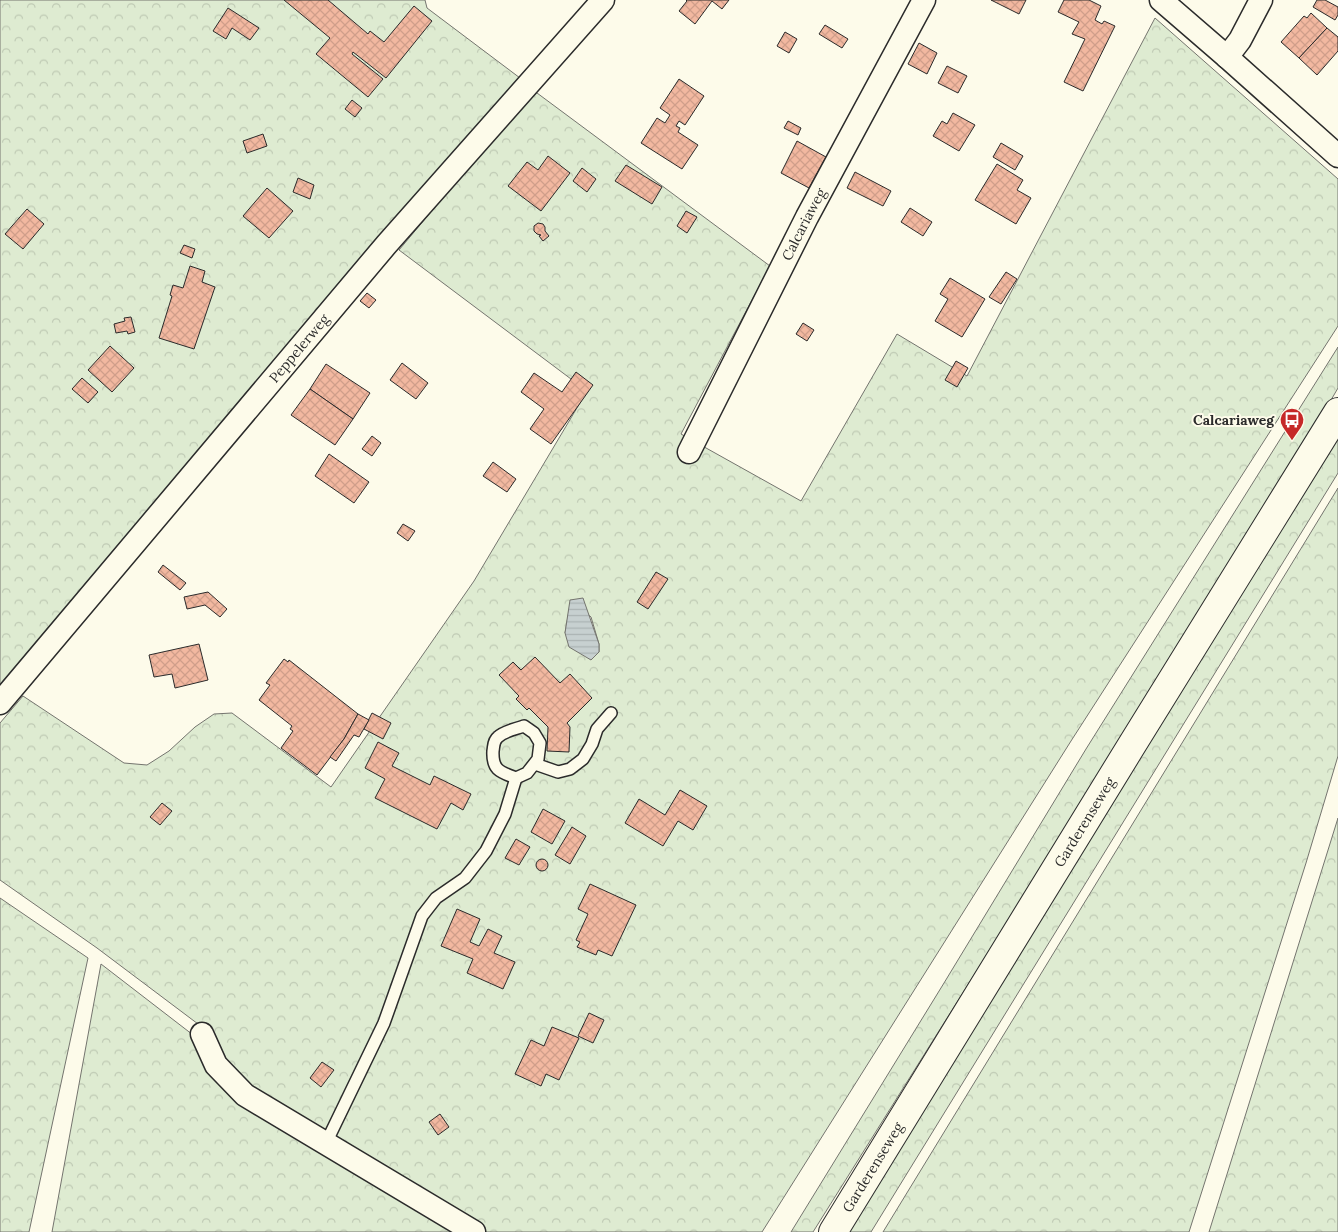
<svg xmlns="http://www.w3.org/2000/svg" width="1338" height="1232" font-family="Lora,serif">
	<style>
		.forest { fill: url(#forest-crowns); stroke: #74746e; fill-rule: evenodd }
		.water { fill: url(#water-rules); stroke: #74746e }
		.building { fill: url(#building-cross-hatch); stroke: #2b2b2b }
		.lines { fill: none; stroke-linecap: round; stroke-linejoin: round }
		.service-casing { stroke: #2b2b2b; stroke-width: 14 }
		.minor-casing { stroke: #2b2b2b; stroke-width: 25 }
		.secondary-casing { stroke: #2b2b2b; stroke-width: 30 }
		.service { stroke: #fdfbea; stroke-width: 11 }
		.minor { stroke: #fdfbea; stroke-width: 22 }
		.secondary { stroke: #fdfbea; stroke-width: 28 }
		.labels { text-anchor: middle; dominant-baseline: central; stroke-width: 4; stroke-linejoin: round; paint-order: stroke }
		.street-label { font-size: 14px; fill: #2b2b2b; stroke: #fdfbea }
		.poi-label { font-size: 14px; font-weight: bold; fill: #2b2b2b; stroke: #fdfbea; text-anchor: end }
	</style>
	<defs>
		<pattern id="forest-crowns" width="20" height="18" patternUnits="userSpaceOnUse" patternTransform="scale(1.25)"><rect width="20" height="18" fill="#deebd1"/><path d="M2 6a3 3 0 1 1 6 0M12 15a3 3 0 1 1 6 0" fill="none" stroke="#bfcab4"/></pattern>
		<pattern id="water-rules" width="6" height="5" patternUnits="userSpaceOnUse" patternTransform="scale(1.25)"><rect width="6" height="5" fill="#c7d0d0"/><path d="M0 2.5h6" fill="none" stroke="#abb3b3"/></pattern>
		<pattern id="building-cross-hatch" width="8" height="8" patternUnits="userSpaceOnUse" patternTransform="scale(1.25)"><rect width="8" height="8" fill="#f2b8a0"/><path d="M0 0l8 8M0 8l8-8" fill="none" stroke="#d09e8a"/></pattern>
	</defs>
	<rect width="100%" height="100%" fill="#fdfbea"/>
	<g class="forest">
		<polygon points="0,0 425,0 427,8 520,78 0,686"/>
		<path d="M1155,18l183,161v147l-267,415 -309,491h-278l-234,-140 -28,-29 -12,-30 -113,-85 -97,-68v-157l23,-27 101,67 23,2 22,-14 26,-24 19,-13 18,-1 99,74 143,-206 113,-190 -188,-141 134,-160 237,176 -89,168 120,67 96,-167 70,42zM571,600l20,17 8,27v8l-34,-19z"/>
		<polygon points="1338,347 1338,388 1288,474 813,1232 791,1232 944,983 1086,749"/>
		<polygon points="1338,435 1338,473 871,1232 847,1232"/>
		<polygon points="1338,488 1338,756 1306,863 1189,1232 883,1232"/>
		<polygon points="1338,818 1338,1232 1209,1232"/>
		<polygon points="0,898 88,958 29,1232 0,1232"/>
		<polygon points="101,964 197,1038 210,1070 459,1232 52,1232"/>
	</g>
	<polygon class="water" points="583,598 599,644 599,652 591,660 569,647 565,633 570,600"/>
	<g class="building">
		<polygon points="284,0 328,0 368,34 370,31 384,42 414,6 432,21 386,78 353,52 352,54 383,79 368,97 316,54 330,38"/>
		<polygon points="686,0 729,0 722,9 712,1 695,24 679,11 687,1"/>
		<polygon points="991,0 1026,0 1019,14"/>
		<polygon points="1064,0 1089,0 1101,6 1095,20 1102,24 1104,21 1115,26 1083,91 1064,82 1085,39 1072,34 1079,22 1058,12"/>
		<polygon points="1317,0 1325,0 1338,7 1338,15 1335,20 1313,7"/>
		<polygon points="228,8 259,28 250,40 232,28 226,39 213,31"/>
		<polygon points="1311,13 1327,28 1299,58 1281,42 1304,16 1307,18"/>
		<polygon points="825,25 848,39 842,48 819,34"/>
		<polygon points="1327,28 1338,37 1338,51 1317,75 1299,58"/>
		<polygon points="785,32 797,39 789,53 777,46"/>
		<polygon points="919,43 937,53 927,74 908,64"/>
		<polygon points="947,66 967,76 958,93 938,83"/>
		<polygon points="679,79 704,96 685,125 679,121 676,126 680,128 678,132 698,145 682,169 641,143 657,118 665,123 670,115 660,108"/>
		<polygon points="352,100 362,108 355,117 345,109"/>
		<polygon points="953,113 975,125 959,151 933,136 942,121 947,124"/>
		<polygon points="788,121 801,128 798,135 784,128"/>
		<polygon points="263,134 267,146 247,153 243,141"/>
		<polygon points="797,141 826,157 809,188 781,173"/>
		<polygon points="1001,143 1023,156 1015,170 993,157"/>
		<polygon points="548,156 570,173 541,211 508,186 527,162 538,170"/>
		<polygon points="997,164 1023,180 1017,190 1031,198 1016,224 975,200"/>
		<polygon points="626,165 662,187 652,204 615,181"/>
		<polygon points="582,168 596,179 587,192 573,181"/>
		<polygon points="855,172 891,191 883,206 847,188"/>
		<polygon points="298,178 314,185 310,199 293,192"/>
		<polygon points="267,188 293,211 269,238 243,216"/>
		<polygon points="910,208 932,222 923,236 901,222"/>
		<polygon points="27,209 44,224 23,249 5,234"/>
		<polygon points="686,211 697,217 687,233 677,226"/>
		<polygon points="538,223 543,224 545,227 545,231 549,236 543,241 539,236 541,235 537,234 534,231 534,226"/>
		<polygon points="184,245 195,249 192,258 180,253"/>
		<polygon points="190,266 205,271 202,282 215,287 194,349 159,338 172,296 170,295 173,285 183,288"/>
		<polygon points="1006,272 1017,279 1001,304 989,297"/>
		<polygon points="950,278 985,299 962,337 935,321 948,299 940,294"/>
		<polygon points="367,293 376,300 369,308 360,301"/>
		<polygon points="131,317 135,332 128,334 127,331 116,333 114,324 125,321 124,318"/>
		<polygon points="803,323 814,330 807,341 796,334"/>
		<polygon points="110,346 134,368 112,392 88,370"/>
		<polygon points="956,361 968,368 957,387 945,380"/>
		<polygon points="402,363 428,383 416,399 390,380"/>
		<polygon points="326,364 370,393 353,419 310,389"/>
		<polygon points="576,372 593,385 551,444 530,429 544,409 521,392 534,373 562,392"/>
		<polygon points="82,378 98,392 88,403 72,389"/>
		<polygon points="310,389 353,419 335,445 291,415"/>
		<polygon points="372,436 381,443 372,456 362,449"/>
		<polygon points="329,454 369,482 354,503 315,476"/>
		<polygon points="493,462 516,479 507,492 483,476"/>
		<polygon points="403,524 415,531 408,541 397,533"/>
		<polygon points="163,565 186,583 180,590 158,572"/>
		<polygon points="656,572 668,579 648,609 637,602"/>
		<polygon points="208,592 227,609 220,617 205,605 187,609 184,597"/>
		<polygon points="199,644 208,680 175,688 172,674 154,677 149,655"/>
		<polygon points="535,657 560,683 570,674 592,698 567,723 570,727 569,752 547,751 548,727 529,708 527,710 516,699 519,696 499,675 513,662 521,670"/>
		<polygon points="284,659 288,662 289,660 358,714 344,739 317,775 281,748 293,731 290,729 292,726 259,700 270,685 266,683"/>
		<polygon points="372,713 391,723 383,739 364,729"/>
		<polygon points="358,714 369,720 359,737 354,735 336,761 330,757 344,739"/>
		<polygon points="378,742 399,753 392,766 430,785 434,776 471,794 463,810 451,803 437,829 375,798 385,779 365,768"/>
		<polygon points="680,790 707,806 693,830 678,821 663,846 625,823 639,799 665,815"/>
		<polygon points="162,803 172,811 160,825 150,817"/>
		<polygon points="543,809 565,821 552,844 531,832"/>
		<polygon points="572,827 586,836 570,864 555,855"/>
		<polygon points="516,839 530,847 519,865 505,858"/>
		<circle cx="542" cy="865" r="6"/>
		<polygon points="590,884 636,905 612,956 598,950 596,955 577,947 580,942 576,940 588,914 578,909"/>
		<polygon points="457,909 480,919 470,942 479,946 488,929 502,936 494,953 515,962 503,989 467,973 473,959 441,946"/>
		<polygon points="589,1013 604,1020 593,1043 578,1036"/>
		<polygon points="552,1027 579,1038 559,1080 546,1074 541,1086 515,1074 531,1040 544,1046"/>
		<polygon points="322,1062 334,1070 321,1087 310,1078"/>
		<polygon points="440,1114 449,1127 438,1135 429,1122"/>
	</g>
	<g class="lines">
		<defs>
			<g id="service">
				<path d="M524,726l10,7 6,10 -2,16 -11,14 -11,5c-16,-6 -24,-8 -23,-27 1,-5 0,-10 5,-14 6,-6 18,-8 26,-11z"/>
				<polyline points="535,764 558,772 570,769 583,759 592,744 597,729 611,713"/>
				<polyline points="326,1143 384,1023 422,916 436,898 465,878 486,851 505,814 516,778"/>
			</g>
			<g id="minor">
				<polyline points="1161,0 1227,57 1338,156"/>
				<polyline points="1227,57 1240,40 1261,0"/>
				<path id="s1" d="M689,452l118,-235 117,-217"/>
				<path id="s2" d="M0,703l386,-458 217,-245"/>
				<polyline points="202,1034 216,1065 245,1095 474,1232"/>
			</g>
			<g id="secondary">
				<path id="s3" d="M833,1232l297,-484 208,-336"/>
			</g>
		</defs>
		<use href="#service" class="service-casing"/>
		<use href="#minor" class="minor-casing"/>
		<use href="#secondary" class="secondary-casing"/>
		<use href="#service" class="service"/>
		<use href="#minor" class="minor"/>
		<use href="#secondary" class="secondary"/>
	</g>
	<defs>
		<symbol id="bus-pin" viewBox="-11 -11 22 30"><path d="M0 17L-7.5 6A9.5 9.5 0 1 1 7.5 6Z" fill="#c62828" stroke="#fdfbea"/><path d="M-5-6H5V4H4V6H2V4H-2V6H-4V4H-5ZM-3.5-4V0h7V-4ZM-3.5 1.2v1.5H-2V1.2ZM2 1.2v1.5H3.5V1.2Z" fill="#fff"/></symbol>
	</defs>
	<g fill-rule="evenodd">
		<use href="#bus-pin" x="1278" y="406" width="28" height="38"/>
	</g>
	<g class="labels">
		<g class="street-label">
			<text stroke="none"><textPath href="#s1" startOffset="255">Calcariaweg</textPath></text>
			<text stroke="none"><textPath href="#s2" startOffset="464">Peppelerweg</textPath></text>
			<text stroke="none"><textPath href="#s3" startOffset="481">Garderenseweg</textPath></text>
			<text stroke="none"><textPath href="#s3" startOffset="76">Garderenseweg</textPath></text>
		</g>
		<g class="poi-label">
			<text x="1274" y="420">Calcariaweg</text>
		</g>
	</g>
</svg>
